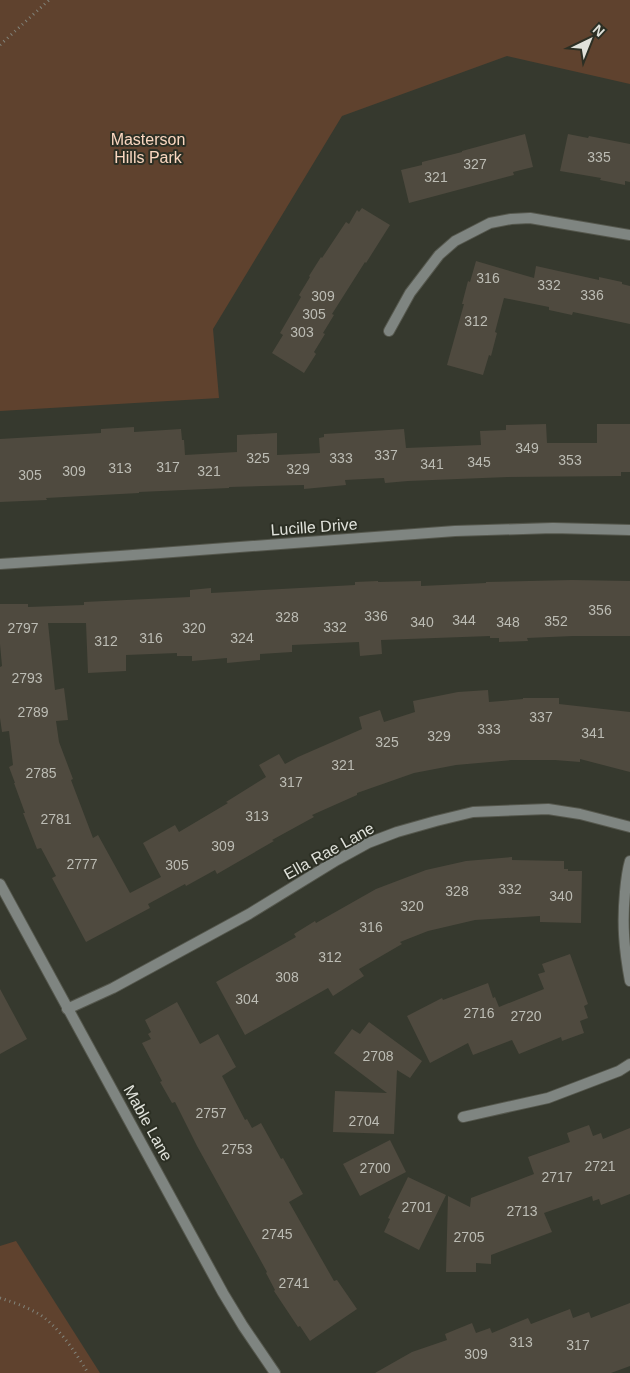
<svg xmlns="http://www.w3.org/2000/svg" width="630" height="1373" font-family="Helvetica,sans-serif">
	<style>
		.green { fill: #5f422e }
		.building { fill: #4f4a3f }
		.lines { fill: none; stroke-linecap: round; stroke-linejoin: round }
		.street-casing { stroke: #55574d; stroke-width: 12 }
		.path { stroke: #82847b; stroke-width: 3; stroke-dasharray: 1 4; stroke-linecap: butt }
		.street { stroke: #7f8581; stroke-width: 10 }
		.labels { text-anchor: middle; dominant-baseline: central; stroke-width: 4; stroke-linejoin: round; paint-order: stroke }
		.number-label { font-size: 14px; fill: #bcbcb4 }
		.park-label { font-size: 16px; fill: #fad7c0; stroke: #2c2f24 }
		.street-label { font-size: 16px; fill: #e0e2db; stroke: #2c2f24 }
	</style>
	<rect width="100%" height="100%" fill="#36392e"/>
	<g class="green">
		<polygon points="0,0 630,0 630,84 507,56 342,116 213,329 219,398 0,411"/>
		<polygon points="16,1241 100,1373 0,1373 0,1246"/>
	</g>
	<g class="building">
		<polygon points="525,134 533,167 513,172 514,175 409,203 401,170 422,165 422,162 462,152 462,151"/>
		<polygon points="568,134 588,138 589,136 630,144 630,182 625,181 625,185 600,180 601,178 560,171"/>
		<polygon points="362,208 390,225 366,263 365,262 332,314 334,315 323,333 325,334 314,352 316,354 304,373 272,353 283,335 280,333 301,297 299,295 310,277 309,276 321,257 322,258 346,222 349,224 357,210 359,212"/>
		<polygon points="476,261 534,278 536,266 599,280 599,277 622,282 622,284 630,286 630,324 573,312 572,315 549,310 549,307 504,298 495,332 497,333 491,356 489,355 483,375 447,365 464,304 462,304 468,281 470,282"/>
		<polygon points="546,424 547,443 597,443 597,424 630,424 630,472 621,472 621,476 508,477 408,481 385,483 384,478 345,480 346,485 304,489 304,485 229,487 229,488 139,492 139,493 46,498 47,500 0,502 0,439 101,433 101,429 134,427 134,432 181,429 182,440 184,440 185,455 237,452 237,435 277,433 277,455 320,453 319,438 324,437 324,434 404,429 406,448 481,445 480,431 506,430 506,425"/>
		<polygon points="572,580 630,581 630,636 573,636 527,638 528,641 499,642 499,638 490,638 490,636 381,640 382,654 360,656 359,642 292,645 292,652 260,654 260,660 227,663 227,658 192,661 192,656 177,656 177,653 126,655 126,671 88,673 86,623 48,623 55,690 64,688 68,720 56,721 59,742 73,779 71,780 93,838 98,835 130,893 161,877 143,843 175,825 179,832 228,803 226,802 266,777 259,765 279,754 285,764 298,757 362,729 359,717 380,710 384,722 415,712 413,701 458,692 488,690 489,702 523,699 523,698 559,698 559,704 630,712 630,772 580,759 580,762 555,760 512,760 456,765 414,773 357,793 357,795 312,815 314,817 272,840 274,841 217,874 215,870 186,886 185,884 148,904 150,908 86,942 52,878 56,876 41,848 37,849 23,813 25,813 14,783 15,783 9,767 13,765 9,731 2,732 0,718 0,667 2,666 0,644 0,604 28,604 28,607 84,605 84,602 190,597 190,590 211,588 211,593 355,585 355,582 378,581 378,582 421,581 421,586 486,583 486,582"/>
		<polygon points="512,857 512,860 564,861 564,869 568,869 568,871 582,871 581,923 540,922 540,916 475,920 428,931 400,942 402,944 359,969 364,976 333,996 328,988 245,1035 216,982 296,937 294,934 315,921 316,923 376,889 426,870 466,861"/>
		<polygon points="570,954 588,1004 584,1006 588,1018 580,1021 584,1033 562,1041 561,1037 519,1054 512,1040 473,1055 468,1043 430,1063 407,1016 442,998 443,1000 488,983 493,998 495,997 499,1007 544,989 538,974 545,972 542,964"/>
		<polygon points="0,989 27,1039 0,1054"/>
		<polygon points="177,1002 200,1044 218,1034 236,1067 222,1076 245,1120 247,1119 252,1128 261,1123 281,1159 283,1158 303,1194 289,1202 334,1281 337,1280 357,1309 310,1341 300,1326 298,1327 274,1291 275,1290 266,1273 267,1272 197,1146 175,1102 172,1103 160,1082 162,1081 142,1043 151,1039 148,1034 151,1032 145,1020"/>
		<polygon points="369,1022 422,1061 410,1078 397,1070 394,1134 333,1132 335,1091 387,1093 334,1053 352,1029 360,1034"/>
		<polygon points="589,1125 593,1136 601,1133 603,1139 630,1128 630,1194 601,1205 599,1199 593,1201 592,1196 544,1213 552,1232 491,1255 491,1264 476,1263 476,1272 446,1272 448,1196 470,1207 471,1198 534,1174 528,1157 570,1142 567,1133"/>
		<polygon points="390,1140 406,1172 360,1196 343,1164"/>
		<polygon points="408,1177 446,1195 419,1250 384,1232 390,1219 388,1218"/>
		<polygon points="630,1303 630,1366 611,1373 375,1373 412,1352 447,1340 445,1334 472,1323 476,1333 490,1328 492,1333 528,1318 531,1324 570,1309 573,1318 589,1312 591,1318"/>
	</g>
	<g class="lines">
		<defs>
			<g id="street">
				<polyline points="389,331 410,293 439,255 455,241 490,223 511,219 530,218 630,235"/>
				<polyline points="0,564 120,556 455,531 553,528 630,530"/>
				<path d="M630,861c-3,10 -4,20 -5,31 -3,32 -1,57 5,89"/>
				<polyline points="0,884 223,1293 243,1326 275,1373"/>
				<polyline points="67,1009 113,988 249,914 337,860 368,843 397,832 436,821 473,812 548,809 580,814 630,827"/>
				<polyline points="463,1117 548,1098 619,1071 630,1064"/>
			</g>
		</defs>
		<use href="#street" class="street-casing"/>
		<g class="path">
			<polyline points="0,45 49,0"/>
			<path d="M0,1298c12,4 25,8 37,15 20,11 39,40 51,60"/>
		</g>
		<use href="#street" class="street"/>
	</g>
	<g class="labels">
		<g class="number-label">
			<text x="599" y="157">335</text>
			<text x="475" y="164">327</text>
			<text x="436" y="177">321</text>
			<text x="488" y="278">316</text>
			<text x="549" y="285">332</text>
			<text x="592" y="295">336</text>
			<text x="323" y="296">309</text>
			<text x="314" y="314">305</text>
			<text x="476" y="321">312</text>
			<text x="302" y="332">303</text>
			<text x="527" y="448">349</text>
			<text x="386" y="455">337</text>
			<text x="258" y="458">325</text>
			<text x="341" y="458">333</text>
			<text x="570" y="460">353</text>
			<text x="479" y="462">345</text>
			<text x="432" y="464">341</text>
			<text x="168" y="467">317</text>
			<text x="120" y="468">313</text>
			<text x="298" y="469">329</text>
			<text x="74" y="471">309</text>
			<text x="209" y="471">321</text>
			<text x="30" y="475">305</text>
			<text x="600" y="610">356</text>
			<text x="376" y="616">336</text>
			<text x="287" y="617">328</text>
			<text x="464" y="620">344</text>
			<text x="556" y="621">352</text>
			<text x="422" y="622">340</text>
			<text x="508" y="622">348</text>
			<text x="335" y="627">332</text>
			<text x="23" y="628">2797</text>
			<text x="194" y="628">320</text>
			<text x="151" y="638">316</text>
			<text x="242" y="638">324</text>
			<text x="106" y="641">312</text>
			<text x="27" y="678">2793</text>
			<text x="33" y="712">2789</text>
			<text x="541" y="717">337</text>
			<text x="489" y="729">333</text>
			<text x="593" y="733">341</text>
			<text x="439" y="736">329</text>
			<text x="387" y="742">325</text>
			<text x="343" y="765">321</text>
			<text x="41" y="773">2785</text>
			<text x="291" y="782">317</text>
			<text x="257" y="816">313</text>
			<text x="56" y="819">2781</text>
			<text x="223" y="846">309</text>
			<text x="82" y="864">2777</text>
			<text x="177" y="865">305</text>
			<text x="510" y="889">332</text>
			<text x="457" y="891">328</text>
			<text x="561" y="896">340</text>
			<text x="412" y="906">320</text>
			<text x="371" y="927">316</text>
			<text x="330" y="957">312</text>
			<text x="287" y="977">308</text>
			<text x="247" y="999">304</text>
			<text x="479" y="1013">2716</text>
			<text x="526" y="1016">2720</text>
			<text x="378" y="1056">2708</text>
			<text x="211" y="1113">2757</text>
			<text x="364" y="1121">2704</text>
			<text x="237" y="1149">2753</text>
			<text x="600" y="1166">2721</text>
			<text x="375" y="1168">2700</text>
			<text x="557" y="1177">2717</text>
			<text x="417" y="1207">2701</text>
			<text x="522" y="1211">2713</text>
			<text x="277" y="1234">2745</text>
			<text x="469" y="1237">2705</text>
			<text x="294" y="1283">2741</text>
			<text x="521" y="1342">313</text>
			<text x="578" y="1345">317</text>
			<text x="476" y="1354">309</text>
		</g>
		<g class="park-label">
			<text x="148" y="139">Masterson<tspan x="148" dy="18">Hills Park</tspan></text>
		</g>
		<g class="street-label">
			<text transform="translate(314 527) rotate(-4)">Lucille Drive</text>
			<text transform="translate(329 851) rotate(-29)">Ella Rae Lane</text>
			<text transform="translate(148 1123) rotate(61)">Mable Lane</text>
		</g>
	</g>
	<g transform="translate(590 40) rotate(43)" stroke="#2c2f24" stroke-width="4" paint-order="stroke">
	<path d="M0-4L9 19L0 12L-9 19Z" fill="#e0e2db"/>
	<text y="-8" font-size="14" font-weight="bold" text-anchor="middle" fill="#e0e2db">N</text>
	</g>
</svg>
